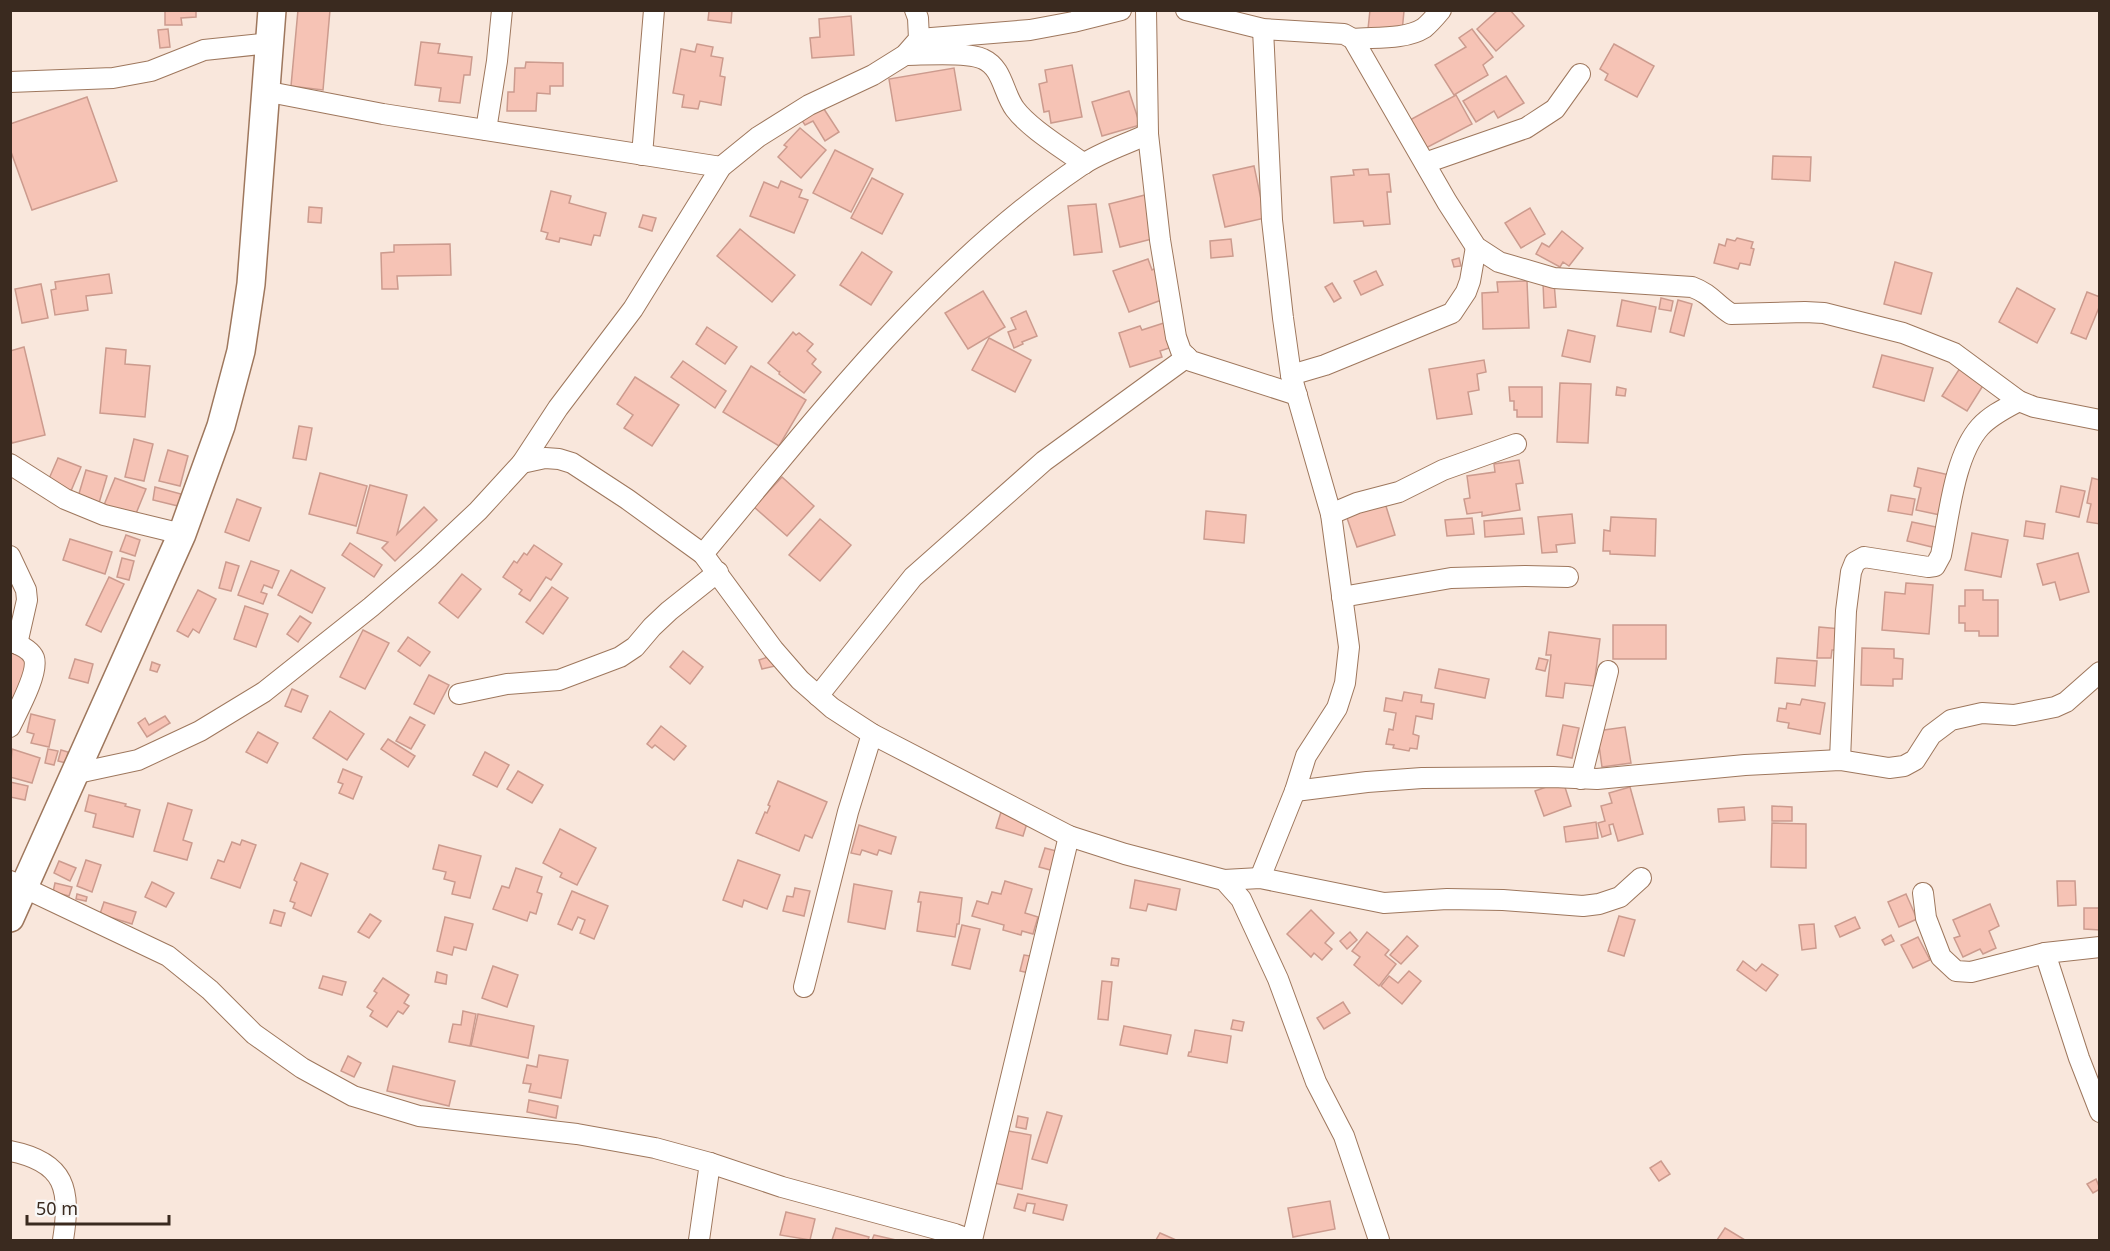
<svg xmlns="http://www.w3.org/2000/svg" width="2110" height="1251" font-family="'Noto Sans',sans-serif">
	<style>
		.building { fill: #f6c3b5; stroke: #cc9b8e; stroke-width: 1.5 }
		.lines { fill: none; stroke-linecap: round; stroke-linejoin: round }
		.street-casing { stroke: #9e775d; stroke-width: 22 }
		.secondary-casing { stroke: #9e775d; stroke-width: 30 }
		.street { stroke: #fff; stroke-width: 20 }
		.secondary { stroke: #fff; stroke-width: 27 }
	</style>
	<rect width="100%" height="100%" fill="#f9e7dc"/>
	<g class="building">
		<polygon points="165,10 196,10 196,17 181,18 182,25 165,25"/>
		<polygon points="298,10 330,10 323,90 291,86"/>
		<polygon points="703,10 732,10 731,23 708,20 709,11"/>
		<polygon points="1370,10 1404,11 1402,32 1368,29"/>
		<polygon points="1498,10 1510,10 1524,26 1496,51 1477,29"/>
		<polygon points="851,16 854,55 812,58 810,38 820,37 819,19"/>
		<polygon points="168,29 170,47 160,48 158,30"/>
		<polygon points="1472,29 1493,57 1483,65 1488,75 1454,95 1435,65 1466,47 1459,38"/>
		<polygon points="421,42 440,44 438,53 472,57 470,75 464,75 460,103 439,101 441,88 415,85"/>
		<polygon points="697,44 713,47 711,56 723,58 720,76 725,77 721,105 700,101 698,109 682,107 684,95 673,93 681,49 695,52"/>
		<polygon points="1614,44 1654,66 1637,97 1605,80 1608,74 1600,69"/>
		<polygon points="526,62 563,63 563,86 550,86 550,94 537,93 536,111 507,111 508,92 514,92 515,68 525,68"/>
		<polygon points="1072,65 1082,117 1051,123 1049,111 1044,112 1039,84 1047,82 1045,70"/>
		<polygon points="954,68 961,110 896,121 889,79"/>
		<polygon points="1506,76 1524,103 1498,118 1494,111 1476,122 1463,101"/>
		<polygon points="1129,91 1140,125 1102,136 1092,102"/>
		<polygon points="1456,95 1472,124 1424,149 1408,121"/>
		<polygon points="87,97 117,181 32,210 10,149 10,124"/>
		<polygon points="822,106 839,132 825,141 813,121 805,125 801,119"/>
		<polygon points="800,128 826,150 801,178 778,157 787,147 784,145"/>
		<polygon points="835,150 873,169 851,212 813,193"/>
		<polygon points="1773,156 1811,157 1810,181 1772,179"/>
		<polygon points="1254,166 1265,218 1225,227 1213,175"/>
		<polygon points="1368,169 1369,175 1389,174 1391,192 1387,192 1390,224 1364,226 1363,221 1334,223 1331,177 1354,175 1353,170"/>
		<polygon points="872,178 903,194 882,234 851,218"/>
		<polygon points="781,181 802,190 799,197 808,200 794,233 750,216 764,182 778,188"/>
		<polygon points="551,191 571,196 569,203 606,213 600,236 594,235 591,245 560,238 559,242 546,239 548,233 541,231"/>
		<polygon points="1145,195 1156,238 1120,247 1109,204"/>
		<polygon points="1096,204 1102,252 1074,255 1068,206"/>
		<polygon points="309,207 322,208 321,223 308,222"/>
		<polygon points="1530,208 1545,234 1521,248 1505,223"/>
		<polygon points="643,215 656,218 652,231 639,227"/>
		<polygon points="740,229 795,275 772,302 717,256"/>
		<polygon points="1562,231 1583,248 1569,266 1563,262 1560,267 1536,254 1542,243 1549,247"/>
		<polygon points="1737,238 1753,242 1751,248 1754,249 1750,265 1740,263 1738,269 1714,263 1719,244 1725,246 1727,239 1735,241"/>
		<polygon points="1231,239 1233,256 1211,258 1210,241"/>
		<polygon points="450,244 451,275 397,276 398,289 382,289 381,253 394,252 394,245"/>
		<polygon points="862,252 892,272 871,305 840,285"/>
		<polygon points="1459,258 1461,266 1454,267 1452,260"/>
		<polygon points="1148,259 1152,270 1156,268 1167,298 1129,312 1113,271"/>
		<polygon points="1895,262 1932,273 1921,314 1884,304"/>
		<polygon points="1376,271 1383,285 1361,295 1354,281"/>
		<polygon points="109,274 112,293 86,296 88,310 55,315 51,290 56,289 55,282"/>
		<polygon points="1527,281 1529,328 1483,329 1482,293 1498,292 1497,282"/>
		<polygon points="1543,282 1554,282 1556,307 1544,308"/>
		<polygon points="1332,283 1341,298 1334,302 1325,287"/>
		<polygon points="41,284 48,318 22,323 15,289"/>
		<polygon points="2017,288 2055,309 2037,343 1999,322"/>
		<polygon points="983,291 1005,327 968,349 945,313"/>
		<polygon points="2087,292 2100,297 2100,305 2086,339 2071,333"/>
		<polygon points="1661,298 1673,301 1671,311 1659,309"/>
		<polygon points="1622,300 1656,307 1651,332 1617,326"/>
		<polygon points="1678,300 1692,304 1684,336 1670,332"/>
		<polygon points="1026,311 1037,336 1022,342 1023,344 1014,348 1008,332 1016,329 1011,318"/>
		<polygon points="1170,321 1178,345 1160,351 1162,357 1130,367 1119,333 1140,326 1142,330"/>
		<polygon points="707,327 737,347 725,364 696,344"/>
		<polygon points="1568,330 1595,336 1590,362 1562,356"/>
		<polygon points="793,332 796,335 799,333 813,344 807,351 816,359 812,364 821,372 804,393 779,374 780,371 779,372 768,363"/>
		<polygon points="989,338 1031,360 1015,392 972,370"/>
		<polygon points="24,347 45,435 12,443 10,435 10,351"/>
		<polygon points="106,348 126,350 125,364 150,366 145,417 100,413"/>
		<polygon points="1882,355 1933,368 1924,401 1873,387"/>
		<polygon points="1484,360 1486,372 1477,374 1479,390 1468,392 1472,414 1437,419 1429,369"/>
		<polygon points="683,361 726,391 715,408 671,377"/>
		<polygon points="751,366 806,400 779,446 723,412"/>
		<polygon points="1960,368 1984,384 1967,411 1942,396"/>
		<polygon points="635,377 679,405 652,446 624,428 633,415 617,404"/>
		<polygon points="1560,383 1591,384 1588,443 1557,442"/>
		<polygon points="1509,387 1542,387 1542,417 1517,417 1517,410 1514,410 1514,401 1510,401"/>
		<polygon points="1617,387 1626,389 1625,396 1616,395"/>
		<polygon points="299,426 312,428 306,460 293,458"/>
		<polygon points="134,439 153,444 144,481 125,477"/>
		<polygon points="168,450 188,456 180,486 159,481"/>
		<polygon points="58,458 81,467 71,491 48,481"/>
		<polygon points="1519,460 1523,483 1516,484 1520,510 1482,516 1482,512 1467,514 1464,499 1470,498 1467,476 1495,472 1494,464"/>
		<polygon points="1918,468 1954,476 1945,516 1916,510 1921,488 1914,486"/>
		<polygon points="86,470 107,476 99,503 78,497"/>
		<polygon points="320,473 367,486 356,526 309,514"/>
		<polygon points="782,477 814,506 787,536 754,507"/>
		<polygon points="115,478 146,489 135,516 104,505"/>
		<polygon points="2092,478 2100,480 2100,524 2087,522 2091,504 2087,503"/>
		<polygon points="370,485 407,495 397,534 424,507 437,520 395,561 382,548 388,542 357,533"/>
		<polygon points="2061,486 2085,491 2079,517 2056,512"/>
		<polygon points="155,487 181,494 178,506 153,500"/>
		<polygon points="1891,495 1915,499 1912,515 1888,511"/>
		<polygon points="237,499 261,508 249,541 225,532"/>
		<polygon points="1385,503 1395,535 1357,547 1346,515"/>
		<polygon points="1206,511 1246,515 1244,543 1204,539"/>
		<polygon points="1572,514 1575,543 1556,545 1557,552 1542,553 1538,517"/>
		<polygon points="1611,517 1656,519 1655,556 1610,554 1610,551 1603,551 1604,530 1610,531"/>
		<polygon points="1472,518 1474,534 1447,536 1445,520"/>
		<polygon points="1522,518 1524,534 1485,537 1484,521"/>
		<polygon points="820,519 851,545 820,581 789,555"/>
		<polygon points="2026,521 2045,524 2043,539 2024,536"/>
		<polygon points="1912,522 1941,528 1936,548 1907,541"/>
		<polygon points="1972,533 2008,540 2001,577 1965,570"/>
		<polygon points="126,535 140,540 135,556 120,551"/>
		<polygon points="70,539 112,552 105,574 63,560"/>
		<polygon points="350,543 382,565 374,577 342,555"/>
		<polygon points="534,545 562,564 551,580 546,577 530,601 519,594 522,590 503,577 514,561 517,563 524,553 527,555"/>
		<polygon points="2078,553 2089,592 2060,600 2055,582 2043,585 2037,564"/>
		<polygon points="122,558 134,561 129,580 117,577"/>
		<polygon points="251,561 279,571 272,588 264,585 261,592 267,594 263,604 238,595"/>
		<polygon points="226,562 239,566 231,591 219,588"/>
		<polygon points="291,570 325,588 312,613 278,595"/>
		<polygon points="462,574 481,589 458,618 439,603"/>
		<polygon points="109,577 124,584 101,632 86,625"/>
		<polygon points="1906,583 1933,585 1929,634 1882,630 1885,592 1905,594"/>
		<polygon points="552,587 568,598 543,634 526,622"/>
		<polygon points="198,590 216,599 199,633 193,629 188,637 177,631"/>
		<polygon points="1965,590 1983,590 1983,600 1998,600 1998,636 1979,636 1979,631 1965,631 1965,623 1959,623 1959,606 1965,606"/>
		<polygon points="245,606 268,614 256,647 234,639"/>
		<polygon points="300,616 311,623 298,642 287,634"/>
		<rect x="1613" y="625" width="53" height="34"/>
		<polygon points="1819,627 1841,629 1839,650 1832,650 1831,658 1817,658"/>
		<polygon points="363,630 389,643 365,689 340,677"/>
		<polygon points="1549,632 1600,639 1594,686 1565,683 1563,698 1546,696 1551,655 1546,655"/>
		<polygon points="408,637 430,652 420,666 398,651"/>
		<polygon points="1862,648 1894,649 1894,658 1903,659 1902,679 1893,679 1893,686 1861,685"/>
		<polygon points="10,651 29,657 10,712"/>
		<polygon points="683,651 703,667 690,684 670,667"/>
		<polygon points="771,656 775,666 762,669 759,660"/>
		<polygon points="1539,658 1548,660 1545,671 1536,669"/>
		<polygon points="1777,658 1817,661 1815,686 1775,683"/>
		<polygon points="75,659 93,664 88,683 69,678"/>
		<polygon points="152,662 160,665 157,672 150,670"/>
		<polygon points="1439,669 1489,679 1485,698 1435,688"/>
		<polygon points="429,675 449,685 434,714 414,704"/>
		<polygon points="292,689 308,696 301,712 285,706"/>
		<polygon points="1404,692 1422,695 1421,702 1434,704 1432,719 1416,716 1413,734 1419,736 1417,749 1410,748 1409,751 1393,748 1394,745 1386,744 1389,729 1393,730 1396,713 1384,711 1386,698 1402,701"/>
		<polygon points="1802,699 1825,703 1820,734 1788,728 1789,723 1777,721 1779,708 1786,709 1787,703 1800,705"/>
		<polygon points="330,711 364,734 347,760 313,738"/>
		<polygon points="31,714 55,720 49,747 31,743 34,734 27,732"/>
		<polygon points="165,716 170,723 147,737 138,723 145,718 149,725"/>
		<polygon points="410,717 425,725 411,749 396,741"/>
		<polygon points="1563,725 1579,728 1572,758 1557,755"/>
		<polygon points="661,726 686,746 674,760 655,745 652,748 647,744"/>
		<polygon points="1625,727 1631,763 1602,767 1597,731"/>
		<polygon points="258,732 278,743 267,763 246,752"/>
		<polygon points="388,739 415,756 408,767 381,749"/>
		<polygon points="12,749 40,758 32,783 10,777"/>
		<polygon points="48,749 58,751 54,765 45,763"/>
		<polygon points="61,750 68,752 66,763 58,761"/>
		<polygon points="485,752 509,765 497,787 473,775"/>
		<polygon points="343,769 362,777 353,799 339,793 343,784 338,782"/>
		<polygon points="518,771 543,785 532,803 507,789"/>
		<polygon points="778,781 827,802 812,838 805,835 799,851 756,833 765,812 767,813 770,806 768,805"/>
		<polygon points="1563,781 1571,806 1544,816 1535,791"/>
		<polygon points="10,782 28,786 25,800 10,797"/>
		<polygon points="1630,787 1643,834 1618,841 1613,824 1609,825 1611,834 1602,837 1598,823 1605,821 1601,806 1612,803 1609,793"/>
		<polygon points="89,795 126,804 125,806 140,810 133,837 93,827 96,814 85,811"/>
		<polygon points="168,803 192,810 183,840 192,843 187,860 154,851"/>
		<polygon points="1772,806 1792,807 1792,821 1772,821"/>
		<polygon points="1744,807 1745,820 1719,822 1718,809"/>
		<polygon points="1001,812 1028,820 1023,836 996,828"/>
		<polygon points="1596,822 1598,838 1566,842 1564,827"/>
		<polygon points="1772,823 1806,824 1806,868 1771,867"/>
		<polygon points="859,825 896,837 891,854 879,850 877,855 862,850 860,855 851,853"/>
		<polygon points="560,829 596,848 577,885 560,877 562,873 543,863"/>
		<polygon points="242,840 256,845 240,888 211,878 218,860 224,862 232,842 240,845"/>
		<polygon points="439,845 481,856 470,898 452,894 455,882 444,879 446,872 433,869"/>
		<polygon points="1045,848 1060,852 1054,871 1039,867"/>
		<polygon points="86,860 101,865 92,892 77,886"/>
		<polygon points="738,860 780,875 767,909 744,900 742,907 723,900"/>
		<polygon points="59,861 76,868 70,881 54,873"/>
		<polygon points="301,863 328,874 311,916 293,908 295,903 290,901 297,882 294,880"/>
		<polygon points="516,868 542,877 537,892 542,894 536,914 530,912 527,921 493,909 502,886 509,888"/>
		<polygon points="1135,880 1180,889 1176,910 1148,904 1146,911 1130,908"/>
		<polygon points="1005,881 1032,889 1025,913 1038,917 1033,934 1022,931 1021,935 1003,930 1004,925 972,916 977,901 988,904 992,892 1001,894"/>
		<polygon points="2057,881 2075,881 2076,905 2058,906"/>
		<polygon points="152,882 174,893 166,907 145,897"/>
		<polygon points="55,883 72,887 69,896 53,892"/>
		<polygon points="854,884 892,891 885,929 848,922"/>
		<polygon points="795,888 810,891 804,916 783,911 787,896 793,897"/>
		<polygon points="572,891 608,906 594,939 580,933 585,920 578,917 572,930 558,924"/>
		<polygon points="920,892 962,898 959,924 957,924 955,937 917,931 921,902 918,902"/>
		<polygon points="77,894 87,897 86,901 76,899"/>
		<polygon points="1906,894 1917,919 1899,927 1888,902"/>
		<polygon points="104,902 136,912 132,924 100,914"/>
		<polygon points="1990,904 1999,926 1989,931 1996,948 1983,954 1980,949 1963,957 1954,938 1960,936 1953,920"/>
		<polygon points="2084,908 2100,908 2100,930 2084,929"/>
		<polygon points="274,910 285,913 281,926 270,923"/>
		<polygon points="1311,910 1334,933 1325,943 1332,949 1322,960 1314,953 1311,957 1287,934"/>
		<polygon points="370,914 381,921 369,938 358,932"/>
		<polygon points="1619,916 1635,920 1624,956 1608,951"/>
		<polygon points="445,917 473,924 466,950 454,947 452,955 437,951"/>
		<polygon points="1855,917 1860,928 1840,937 1835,926"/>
		<polygon points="1814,924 1816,948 1802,950 1799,925"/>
		<polygon points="962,925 980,929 970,969 952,965"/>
		<polygon points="1350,932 1357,940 1347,949 1340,941"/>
		<polygon points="1367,932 1389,950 1385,955 1396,964 1379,986 1354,965 1360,957 1352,951"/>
		<polygon points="1891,935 1894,941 1885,945 1882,940"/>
		<polygon points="1407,936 1418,946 1401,964 1390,955"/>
		<polygon points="1918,937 1930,960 1913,968 1901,945"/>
		<polygon points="1024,955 1036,957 1033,974 1020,971"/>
		<polygon points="1112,958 1119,959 1118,966 1111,965"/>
		<polygon points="1743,961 1756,971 1762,964 1778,975 1766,991 1737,970"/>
		<polygon points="493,966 518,975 507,1007 482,998"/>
		<polygon points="1409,971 1421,981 1402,1004 1381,986 1389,976 1398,983"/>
		<polygon points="437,972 447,975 446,984 435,982"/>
		<polygon points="323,976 346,982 342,995 319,988"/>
		<polygon points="383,978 409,995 404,1003 409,1006 403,1014 398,1011 387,1027 370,1016 373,1011 367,1007 377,993 374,991"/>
		<polygon points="1102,981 1112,982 1108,1020 1098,1019"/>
		<polygon points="1343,1002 1350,1013 1324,1029 1317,1018"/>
		<polygon points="463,1011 476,1014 470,1046 449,1042 453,1024 461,1025"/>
		<polygon points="478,1014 534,1026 528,1058 471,1046"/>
		<polygon points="1233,1020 1244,1022 1242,1031 1231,1029"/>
		<polygon points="1124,1026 1171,1035 1167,1054 1120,1045"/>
		<polygon points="1195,1030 1231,1036 1227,1063 1188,1056 1189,1052 1191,1052"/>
		<polygon points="539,1055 568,1060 561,1098 529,1092 531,1084 523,1083 527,1065 537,1067"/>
		<polygon points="348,1056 361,1063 354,1077 341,1071"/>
		<polygon points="393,1066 455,1081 449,1106 387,1091"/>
		<polygon points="529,1100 558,1106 556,1118 527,1112"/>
		<polygon points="1047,1112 1062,1116 1047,1163 1032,1159"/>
		<polygon points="1018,1116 1028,1118 1026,1129 1016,1127"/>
		<polygon points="1003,1130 1031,1135 1022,1189 994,1183"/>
		<polygon points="1661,1161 1670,1174 1659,1181 1650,1168"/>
		<polygon points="2096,1179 2100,1189 2093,1193 2087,1184"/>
		<polygon points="1018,1194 1067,1205 1063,1220 1033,1213 1035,1204 1027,1203 1025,1211 1014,1208"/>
		<polygon points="1330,1201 1335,1229 1293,1237 1288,1208"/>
		<polygon points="786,1212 815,1219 810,1240 780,1235"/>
		<polygon points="836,1228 869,1237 868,1240 832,1240"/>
		<polygon points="1725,1228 1745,1240 1717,1240"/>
		<polygon points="1160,1233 1176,1240 1156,1240"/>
		<polygon points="874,1235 896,1240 872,1240"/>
	</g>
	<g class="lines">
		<defs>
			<g id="street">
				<polyline points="1146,10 1148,134 1160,240 1176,337 1181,351 1191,361 1297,395"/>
				<path d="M1186,10l77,19 81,5 9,5 94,163 29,45 23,15 55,16 138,9c19,7 23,17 39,27l74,-2 19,1 79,20 51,20 65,48 15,6 66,13"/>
				<polyline points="919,39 1030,30 1073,22 1121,10"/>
				<path d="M1353,39c22,-2 52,1 71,-11 6,-5 12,-12 17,-18"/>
				<path d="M905,55c19,0 62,-4 78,4 20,9 20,34 32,50 14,19 49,40 69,55"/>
				<polyline points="10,82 113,78 151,71 204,50 271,43"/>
				<polyline points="264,91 383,114 721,167"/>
				<polyline points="486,130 497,61 502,10"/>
				<polyline points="642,155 654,10"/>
				<polyline points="1425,163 1526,128 1555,109 1580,74"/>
				<polyline points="1291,375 1325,365 1452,313 1466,292 1470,281 1476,247"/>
				<polyline points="522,463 545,458 559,459 572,463 627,499 703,554 773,649 800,680 832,708 872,734 1069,836 1125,854 1224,880 1241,899 1278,979 1316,1082 1344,1136 1379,1240"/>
				<polyline points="10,464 65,499 104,515 182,534"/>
				<polyline points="1331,514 1357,503 1399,492 1443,470 1516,444"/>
				<path d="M703,554c116,-139 228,-287 379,-389 19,-13 45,-21 66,-31"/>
				<polyline points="10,556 26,590 27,600 17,644"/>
				<polyline points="1342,597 1451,578 1525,576 1568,577"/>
				<path d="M10,641c8,3 21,9 24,17 5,15 -17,54 -24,69"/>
				<polyline points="459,694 507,684 559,680 620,657 635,647 652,627 669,611 718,572"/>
				<polyline points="818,696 913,577 1044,461 1187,357"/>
				<path d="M1840,760l6,-149 5,-39 4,-10 9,-5 64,10 7,-1 6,-11c8,-38 13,-99 39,-128 11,-12 26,-19 39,-26"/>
				<polyline points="73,774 138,760 200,731 264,692 371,607 428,558 478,511 522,463 558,408 633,309 721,167 758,137 809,105 873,75 905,55 919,39 918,18 915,10"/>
				<polyline points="1581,779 1608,671"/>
				<polyline points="1295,791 1367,782 1422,778 1553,777 1597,779 1745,765 1840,760 1889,768 1904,766 1915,760 1931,735 1951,720 1982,713 2014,715 2055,707 2066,702 2100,672"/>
				<polyline points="1260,878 1295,791 1306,756 1337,708 1345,683 1349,647 1331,514 1291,375 1283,318 1272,220 1263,29"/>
				<polyline points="1224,880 1260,878 1384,903 1447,899 1503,900 1583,906 1599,904 1620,897 1641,878"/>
				<polyline points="10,881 168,956 210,990 254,1034 302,1068 353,1096 419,1116 577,1134 655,1148 710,1163 782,1187 955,1234 971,1240"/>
				<polyline points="1923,893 1926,918 1941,957 1956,971 1971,972 2045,953 2100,947"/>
				<polyline points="2045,953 2079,1058 2100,1112"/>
				<polyline points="804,987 848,812 872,734"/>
				<path d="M10,1151c56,11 61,39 53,89"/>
				<polyline points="699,1240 710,1163"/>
				<polyline points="972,1240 1069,836"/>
			</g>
			<polyline id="secondary" points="10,918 182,534 221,426 241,351 251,284 272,10"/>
		</defs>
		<use href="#street" class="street-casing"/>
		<use href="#secondary" class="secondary-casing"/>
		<use href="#street" class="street"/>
		<use href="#secondary" class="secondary"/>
	</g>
	<rect width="2110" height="1251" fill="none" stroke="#3a2a1f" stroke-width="24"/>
	<path d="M27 1215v9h142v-9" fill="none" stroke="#3a2a1f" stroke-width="3"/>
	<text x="36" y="1215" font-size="18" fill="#3a2a1f" stroke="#f8f8f8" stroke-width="4.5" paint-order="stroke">50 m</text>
</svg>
